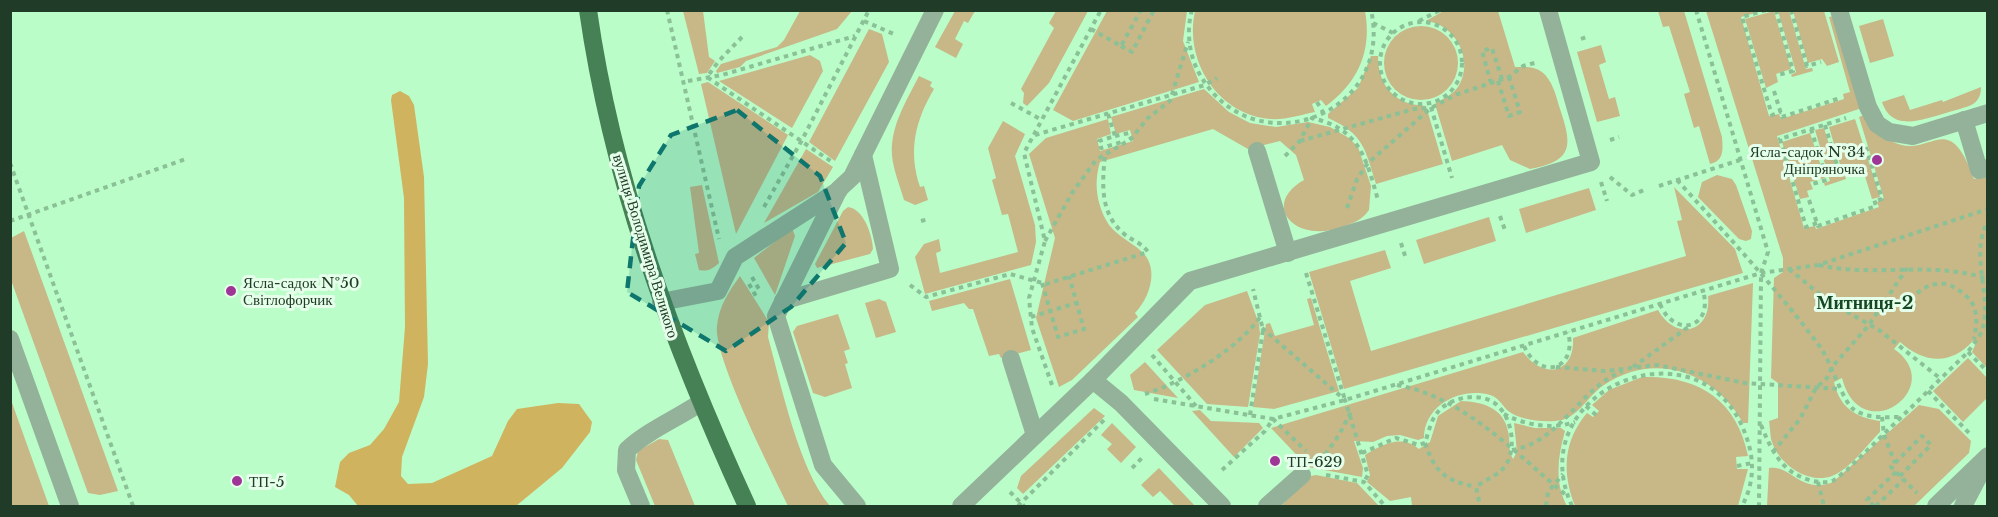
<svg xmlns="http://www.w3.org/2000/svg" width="1998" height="517" font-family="'Libre Baskerville',serif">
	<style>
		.green { fill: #c8b787 }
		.forest { fill: #d0b35f }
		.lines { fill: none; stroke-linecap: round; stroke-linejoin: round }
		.path { stroke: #8ac196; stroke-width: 4; stroke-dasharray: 4.5 4.5; stroke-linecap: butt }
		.minor { stroke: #93b299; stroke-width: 18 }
		.major { stroke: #468155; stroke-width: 18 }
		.marked { fill: #0f766e; fill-opacity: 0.2; stroke: #0f766e; stroke-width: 4.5; stroke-dasharray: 12 8; stroke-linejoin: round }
		.poi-dot { fill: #9e3597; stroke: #e5ffea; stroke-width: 2 }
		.labels { text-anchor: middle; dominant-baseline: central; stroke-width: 6; stroke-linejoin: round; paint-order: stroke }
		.poi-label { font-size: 15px; fill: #203b27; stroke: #e5ffea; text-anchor: start }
		.street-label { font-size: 15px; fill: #203b27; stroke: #e5ffea }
		.quarter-label { font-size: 18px; font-weight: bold; fill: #154725; stroke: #e5ffea }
	</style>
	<rect width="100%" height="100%" fill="#bafdc8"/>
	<g class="green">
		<path d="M1445,10l53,1 17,56c9,0 19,-1 27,5 10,8 14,23 17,34 13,38 16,55 -29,63l-20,-9 -8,-15 -50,16 -17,-57c8,-5 18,-10 23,-17 17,-27 -3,-63 -32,-66z"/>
		<polygon points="683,11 703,11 709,57 715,61 707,73 699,74"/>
		<polygon points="800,11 852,11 837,29 746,61 740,67 717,73 716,71 721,64 777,47 784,40"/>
		<polygon points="955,11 975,11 968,23 964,21 955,39 963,44 956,58 935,47"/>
		<polygon points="1056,11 1088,11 1049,83 1027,106 1023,103 1024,93 1021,89 1054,28 1049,23"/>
		<polygon points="1107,11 1187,11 1183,41 1199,82 1073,121 1053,110"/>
		<path d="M1195,11h170c7,39 -6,71 -39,95l-5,-6 -9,4 3,8c-15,3 -29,8 -45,7 -53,-5 -86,-59 -75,-108z"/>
		<path d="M1658,11h26l38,126c1,13 2,24 -12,27l-11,-38 -5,2 -10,-34 6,-2 -21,-66 -6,1z"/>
		<path d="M1706,11h56l-21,6 28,99 10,-2 2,5 63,-20 -1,-5 7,-2 -21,-75 5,-1 28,92 -85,28 27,92 11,-2 1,3 63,-22 -2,-5 7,-3 -25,-82 5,-2c8,8 17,21 27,26 40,21 56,-37 83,38l13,-4v193l-15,-16 4,-9 -3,-2c-23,25 -49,22 -73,1l-6,7c55,38 -33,102 -52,29l-8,4c6,26 21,35 46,39v11c-14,14 -30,37 -48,44 -24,9 -55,-13 -61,-37 -1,-6 -1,-12 -2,-18l9,-3v-35l-7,-5 3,-100 9,-6v-14z"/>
		<polygon points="1774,11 1791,69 1776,74 1778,82 1766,88 1745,19"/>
		<polygon points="1778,11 1789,11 1806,69 1812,68 1813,71 1792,77 1791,75 1796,72"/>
		<polygon points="1793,11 1824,11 1839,62 1827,66 1822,59 1808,63"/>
		<polygon points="1883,19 1894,56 1870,63 1859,26"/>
		<circle cx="1421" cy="63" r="37"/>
		<polygon points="869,29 882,34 889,62 835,161 809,142"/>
		<polygon points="1601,45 1606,62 1599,65 1609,99 1615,97 1620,116 1597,122 1577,52"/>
		<polygon points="810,55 820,61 823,71 792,128 719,81"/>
		<path d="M1371,56h7c0,31 18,49 48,50l17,58 -67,20c-11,-35 -12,-50 -48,-66v-4l30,-26z"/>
		<path d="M919,76l13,6 -2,4 4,3c-19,32 -26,62 -14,98l4,-1 4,14 -13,5 -11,-5c-4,-14 -11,-31 -12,-45 -2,-29 15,-55 27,-79z"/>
		<polygon points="708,82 788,135 736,234 701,84"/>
		<path d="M1981,87c0,7 -2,13 -8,17 -7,4 -19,6 -27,9 -22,6 -54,20 -64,-11l22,-7 6,15 32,-10 1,2z"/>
		<path d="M1204,89l25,23 21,11 26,4 32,-5 22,5 19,11 9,9 13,39 -2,24c-7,10 -15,13 -27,17 -47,17 -82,-22 -38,-47l-8,-25 -16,-14 -32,8 -35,-20 -113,33c-6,20 -4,39 6,58 7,14 24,21 35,31 19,16 9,47 -6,62l3,4 -66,63 -13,7 -23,-69 19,-80 -26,-84 17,-16 62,-19 3,15 -14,5 3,12 33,-10 -3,-11 -14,4 -5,-17z"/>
		<polygon points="1855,119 1880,197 1872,199 1864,173 1858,174 1855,167 1842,171 1829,127"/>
		<polygon points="1003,121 1025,134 1015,156 1035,225 1036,242 1031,265 925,294 915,257 924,244 939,239 941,251 936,253 940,273 1018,252 1008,214 1002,215 992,180 996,178 988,148"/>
		<polygon points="1824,128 1839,177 1845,176 1846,179 1825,186 1824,183 1830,181 1815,130"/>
		<polygon points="1810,133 1825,178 1810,182 1813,189 1807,191 1809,197 1800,199 1782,142"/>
		<polygon points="806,149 833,167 818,192 764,223"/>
		<polygon points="1717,175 1732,179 1736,185 1752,231 1751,239 1746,241 1739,239 1698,197 1702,182"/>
		<path d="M702,185l17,78c-7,6 -11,9 -20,7l-4,-16 4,-1 -9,-66z"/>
		<polygon points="1674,187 1735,249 1743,273 1344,389 1309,272 1385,250 1391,268 1350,281 1371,351 1686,256 1677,221 1682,220"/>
		<polygon points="1589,188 1596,210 1526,233 1519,209"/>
		<path d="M848,207c16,2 24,28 25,42l-3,5 -53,14 -2,-4 28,-53z"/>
		<polygon points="1489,217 1496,241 1424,264 1416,240"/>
		<polygon points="792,228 795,236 775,295 754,258"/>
		<polygon points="24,231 118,491 100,495 88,493 11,280 11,238"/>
		<path d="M740,276l29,46 -1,15c13,48 31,133 62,169h-42c-16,-33 -75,-150 -71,-180 2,-20 12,-35 23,-50z"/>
		<polygon points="1010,279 1031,350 1001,358 999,354 989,356 973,309 969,309 964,303 932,311 929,301"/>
		<path d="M1753,283l-5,140h-5c-28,-50 -87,-73 -139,-38 -18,12 -26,35 -49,36 -16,1 -36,-1 -48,-11 -5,-5 -9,-13 -17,-15 -29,-8 -66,10 -66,43l-6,2 -18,-5 -13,1 -14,6 -19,-1 9,27 -1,9 -54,-10 -37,-39 252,-76c20,28 52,22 50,-14l85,-28c18,32 54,22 50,-14z"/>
		<polygon points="1247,291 1259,324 1260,334 1248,407 1207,404 1157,350 1205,305"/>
		<polygon points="1311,298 1339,391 1274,409 1253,407 1266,324 1270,323 1275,336 1314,325 1307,299"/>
		<polygon points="879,299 886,302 896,332 876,338 865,303"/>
		<polygon points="838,314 850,349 844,351 848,363 845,364 852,388 825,397 813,393 793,332 797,326"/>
		<polygon points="1968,358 1987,378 1987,398 1963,422 1933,391"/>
		<polygon points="1145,362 1178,398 1134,390 1130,375"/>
		<path d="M1642,377c55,-2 95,22 106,79l-12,1 1,12h11l-10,37h-163c-13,-33 -12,-65 12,-93l6,4 6,-6 -7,-6 17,-15z"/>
		<polygon points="11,400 49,506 11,506"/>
		<path d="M1461,401c21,1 42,6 47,30 3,10 -1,18 5,28l4,-7 -3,-29 21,5h26l4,3c-7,25 -11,51 2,75h-155l-1,-9 -21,4 -23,-19 3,-7 -5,-20c17,-11 37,-21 54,-6l11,-7 8,-26z"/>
		<path d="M1919,405l20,4 32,32 -2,12 -55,53h-147l2,-38c21,-4 32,27 64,14z"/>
		<polygon points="1094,408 1105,416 1023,494 1017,488 1021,476"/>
		<polygon points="1200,410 1211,421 1259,423 1263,428 1234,457 1192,411"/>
		<polygon points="1112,423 1136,447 1121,463 1107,449 1112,444 1101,435"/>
		<polygon points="659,439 668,440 695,506 655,506 636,460 638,451"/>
		<polygon points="1159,468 1195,506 1175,506 1160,491 1153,497 1141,485"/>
		<polygon points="1316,475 1357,483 1379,506 1281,506 1311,476"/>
	</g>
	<polygon class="forest" points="400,91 409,96 414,105 424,177 428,364 424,397 402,457 401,476 408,484 432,483 492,456 508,421 517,409 558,403 579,404 592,422 590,432 562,468 516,506 358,506 349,495 335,487 340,462 349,453 370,445 384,429 399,402 405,327 404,198 391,100 392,95"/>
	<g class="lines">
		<g class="path">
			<polyline points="667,10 719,239"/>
			<path d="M1192,10c-6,20 -3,45 7,63 52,95 196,44 172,-63"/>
			<polyline points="1696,10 1768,252 1761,273 1759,506"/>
			<polyline points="1766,10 1742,17 1772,115 1781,112"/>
			<polyline points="1776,10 1793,71 1778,75"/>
			<polyline points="1791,10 1807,66 1821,62"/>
			<polyline points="864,21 896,35"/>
			<polyline points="1419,21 1440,10"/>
			<circle cx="1421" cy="63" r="41"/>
			<polyline points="1373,23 1393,33"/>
			<polyline points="1091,29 1121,46 1141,10"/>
			<polyline points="742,37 718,62 707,77 832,162"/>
			<polyline points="1581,39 1589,36"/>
			<polyline points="1121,46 1132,52 1154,10"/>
			<polyline points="688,81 722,75 855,36"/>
			<polyline points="1498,81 1509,116 1520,112 1509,77"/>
			<polyline points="1491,83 1482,51 1492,48 1502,79"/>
			<polyline points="1774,91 1782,117 1840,98"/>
			<polyline points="1317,102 1324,114"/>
			<polyline points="1011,103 1042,120"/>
			<polyline points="1431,107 1452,178"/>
			<polyline points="1108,114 1115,136 1099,141 1101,148 1125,141"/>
			<polyline points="1825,125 1840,175 1853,170"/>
			<polyline points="1811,129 1827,180 1812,184"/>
			<polyline points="1035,135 1205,85 1217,78"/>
			<polyline points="1115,136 1129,133 1131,139"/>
			<polyline points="1610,140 1619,137"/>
			<polyline points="1300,141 1414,109 1429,108"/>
			<polyline points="1866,147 1882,199 1875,201"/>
			<path d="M1285,156l14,-14 13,-24c48,11 54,40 66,82"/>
			<polyline points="10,163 133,506"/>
			<polyline points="1610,177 1632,195 1644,190"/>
			<path d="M1677,180c50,55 100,109 144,168 10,15 22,53 32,61 14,10 33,8 49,8"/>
			<polyline points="1601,182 1607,201"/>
			<polyline points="1659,186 1740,160"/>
			<polyline points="1809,200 1818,226 1876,206 1874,199"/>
			<polyline points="764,207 802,140 869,10"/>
			<polyline points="1347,208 1357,179 1368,163 1431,108 1455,95 1509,77 1523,66 1538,62"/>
			<polyline points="1500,216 1505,230"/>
			<polyline points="10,221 186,159"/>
			<polyline points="921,221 929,219"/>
			<polyline points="1817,223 1806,227 1780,139 1846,118"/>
			<polyline points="1045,241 1072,193 1096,160 1131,139 1148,118 1170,101 1188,42"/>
			<polyline points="1401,243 1406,259"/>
			<path d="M1819,265c55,13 113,-5 169,14"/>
			<polyline points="1789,269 1828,301 1879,330 1941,379"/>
			<polyline points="1306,273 1345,400"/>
			<polyline points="752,277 760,291"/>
			<polyline points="1042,283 1058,337 1084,329 1069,276"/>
			<polyline points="749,284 757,298"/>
			<path d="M910,285l16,12 84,-23 36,10 102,-32c-7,-10 -16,-11 -25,-19 -23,-20 -21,-49 -18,-78"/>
			<path d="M1660,304c15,36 54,23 43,-13"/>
			<path d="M1907,308c8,-18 22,-26 41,-24 27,14 32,25 26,55"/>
			<polyline points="1031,317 1076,303"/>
			<polyline points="1262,328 1345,400 1368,475 1364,482"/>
			<path d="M1524,346c16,36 54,23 44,-14"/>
			<polyline points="1968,352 1988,372"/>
			<polyline points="1152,355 1196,406"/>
			<polyline points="1556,367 1605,371 1657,365 1745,383 1841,389"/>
			<polyline points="1633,367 1691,325"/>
			<polyline points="1052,385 1032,328 1029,298 1045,241 1024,153 1101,10"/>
			<path d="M1397,385c67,12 118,68 169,110"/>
			<polyline points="1928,391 1972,436"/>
			<path d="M1145,394c38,-12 93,-45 116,-78"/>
			<polyline points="1154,399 1273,419 1345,400 1761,273 1818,265 1988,209"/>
			<polyline points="1586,406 1596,415"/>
			<path d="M1504,414c21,11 48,16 71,8"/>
			<polyline points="1250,415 1263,330 1253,289"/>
			<polyline points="1882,417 1884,435 1895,463"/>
			<path d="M1761,425c11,27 22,49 52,56 5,1 13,2 19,0 5,-2 10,-8 15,-11l121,-118c5,-8 13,-16 15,-24 9,-35 -14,-73 5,-107"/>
			<path d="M1425,443c11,31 20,37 51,44"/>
			<path d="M1512,450c49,-8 67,-62 111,-79"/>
			<polyline points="1773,452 1800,419 1816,388 1827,378 1832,367 1869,325 1907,268"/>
			<path d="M1362,453l34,-15 23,7 6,-2c3,-9 6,-23 12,-30 11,-15 40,-21 56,-11 19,12 24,45 13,63 -8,11 -20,14 -30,22l4,19"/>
			<polyline points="1320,462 1339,435 1351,412"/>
			<polyline points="1737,466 1752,463"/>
			<polyline points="1132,468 1142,458"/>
			<polyline points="1222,470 1265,431 1273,419 1306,451"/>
			<polyline points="1326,475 1364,482 1385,506"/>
			<polyline points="1900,476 1931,445 1922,436 1891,467 1917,493"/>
			<polyline points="1818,482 1824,506"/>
			<polyline points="1010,492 1024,506"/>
			<polyline points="1018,506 1104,420"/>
			<polyline points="1546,506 1548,492 1563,474"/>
			<path d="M1572,506c-54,-117 132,-192 174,-70 9,24 8,48 -4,70"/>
			<polyline points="1874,506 1867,500 1896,472"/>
			<polyline points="1876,506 1903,480"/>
		</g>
		<g class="minor">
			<polyline points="1839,10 1868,107 1877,124 1889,132 1913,136 1988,113"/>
			<polyline points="1964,120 1979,170 1988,168"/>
			<polyline points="1257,151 1288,253"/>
			<polyline points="783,301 890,269 863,155"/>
			<polyline points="661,302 718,291 735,257 839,190"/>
			<polyline points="10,339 70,506"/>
			<polyline points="1011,359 1035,435"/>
			<polyline points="1093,380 1121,403 1222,506"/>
			<path d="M641,506l-15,-36 1,-20c20,-19 49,-31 73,-47"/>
			<polyline points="857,506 823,465 776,316 839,189 852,177 935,10"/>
			<polyline points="961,506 1093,380 1190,281 1591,162 1548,10"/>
			<polyline points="1267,506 1302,475"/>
			<polyline points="1936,506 1988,456"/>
			<polyline points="1963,506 1983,468"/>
		</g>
		<path class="major" d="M588,10c25,175 86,337 159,496"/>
	</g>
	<path class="marked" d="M737,110l83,66 26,67 -55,64 -65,44 -99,-59 12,-106 32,-51z"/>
	<g class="poi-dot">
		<circle cx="1877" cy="160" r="6"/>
		<circle cx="231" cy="291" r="6"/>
		<circle cx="1275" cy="461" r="6"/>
		<circle cx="237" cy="481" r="6"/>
	</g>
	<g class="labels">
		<g class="poi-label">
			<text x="1865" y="151" text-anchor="end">Ясла-садок №34<tspan x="1865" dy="17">Дніпряночка</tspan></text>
			<text x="243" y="282">Ясла-садок №50<tspan x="243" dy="17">Світлофорчик</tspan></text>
			<text x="1287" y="461">ТП-629</text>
			<text x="249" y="481">ТП-5</text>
		</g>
		<g class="street-label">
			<text transform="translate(646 246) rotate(73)">вулиця Володимира Великого</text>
		</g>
		<g class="quarter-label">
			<text x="1865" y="303">Митниця-2</text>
		</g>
	</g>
	<rect width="1998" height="517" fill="none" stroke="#203b27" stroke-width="24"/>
</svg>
